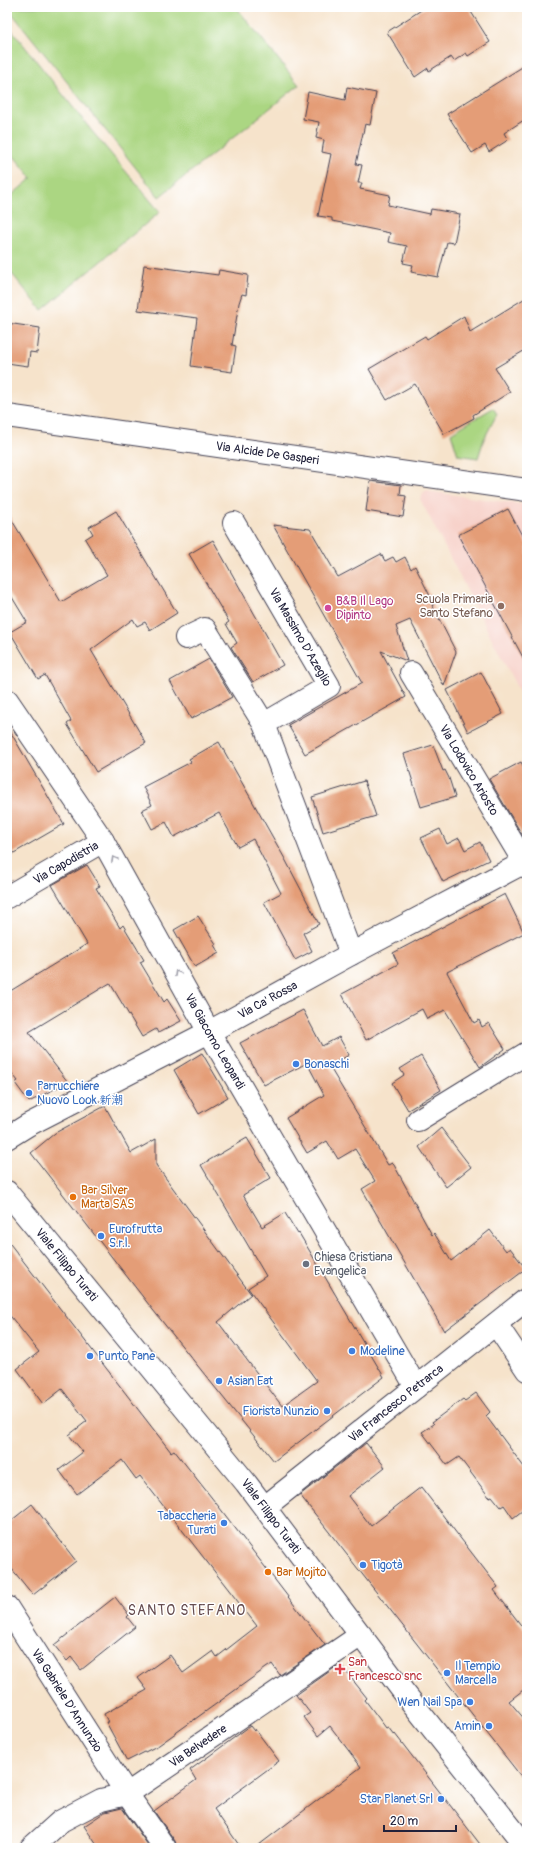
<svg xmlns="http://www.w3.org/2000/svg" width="534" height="1855" font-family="Pangolin,'LXGW WenKai TC',sans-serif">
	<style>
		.built { fill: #f7d1c9 }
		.green { fill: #abd682; stroke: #667c5e }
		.building { fill: #e49d77 }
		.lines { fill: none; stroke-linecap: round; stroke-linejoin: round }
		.street-casing { stroke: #423f51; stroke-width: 24 }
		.street { stroke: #fff; stroke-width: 22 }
		.oneway { stroke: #9c9ca7 }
		.education-dot { fill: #8d6e63; stroke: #fff; stroke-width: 1.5 }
		.hotel-dot { fill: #d1479c; stroke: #fff; stroke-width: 1.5 }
		.shop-dot { fill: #3f7fe0; stroke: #fff; stroke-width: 1.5 }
		.food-dot { fill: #e8710a; stroke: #fff; stroke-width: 1.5 }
		.worship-dot { fill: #6b7280; stroke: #fff; stroke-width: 1.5 }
		.health-dot { fill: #e0444e; stroke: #fff; stroke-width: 1.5 }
		.labels { text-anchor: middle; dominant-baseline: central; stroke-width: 3; stroke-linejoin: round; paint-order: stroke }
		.street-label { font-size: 12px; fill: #22223b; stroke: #fff }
		.education-label { font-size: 12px; fill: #785e54; stroke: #fff; text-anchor: end }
		.hotel-label { font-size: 12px; fill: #b23c85; stroke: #fff; text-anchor: start }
		.shop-label { font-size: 12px; fill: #366cbe; stroke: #fff; text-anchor: start }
		.food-label { font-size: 12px; fill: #c56008; stroke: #fff; text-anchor: start }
		.worship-label { font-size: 12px; fill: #5b616d; stroke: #fff; text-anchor: start }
		.health-label { font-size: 12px; fill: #be3a42; stroke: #fff; text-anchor: start }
		.quarter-label { font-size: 14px; letter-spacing: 1px; fill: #664d50; stroke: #fff }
	</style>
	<rect width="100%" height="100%" fill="#fff"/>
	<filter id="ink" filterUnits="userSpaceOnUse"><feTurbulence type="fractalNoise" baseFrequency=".025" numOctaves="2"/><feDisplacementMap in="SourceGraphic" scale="8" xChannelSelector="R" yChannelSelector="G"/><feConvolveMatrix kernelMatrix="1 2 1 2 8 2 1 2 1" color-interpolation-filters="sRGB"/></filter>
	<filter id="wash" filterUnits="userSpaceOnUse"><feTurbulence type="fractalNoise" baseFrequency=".012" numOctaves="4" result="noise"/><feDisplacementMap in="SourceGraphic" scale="16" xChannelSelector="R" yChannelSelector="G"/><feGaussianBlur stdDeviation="0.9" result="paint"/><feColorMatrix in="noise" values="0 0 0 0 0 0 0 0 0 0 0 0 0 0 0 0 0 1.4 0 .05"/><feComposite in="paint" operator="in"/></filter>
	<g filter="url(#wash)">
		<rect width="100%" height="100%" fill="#f6e3cb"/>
		<polygon class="built" points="425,491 527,505 527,707 420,499"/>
		<g class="green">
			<polygon points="7,7 236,7 299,85 159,197"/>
			<polygon points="7,24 91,130 160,212 42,310 7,268 7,199 32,178 7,148"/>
			<polygon points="493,408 497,414 484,439 478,458 458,455 451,433"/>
		</g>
		<g id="blocks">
			<g class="building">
				<polygon points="426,7 468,7 490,42 468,56 466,53 454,61 451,57 429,71 428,68 415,77 387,32"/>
				<polygon points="527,64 527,118 504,133 508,140 489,152 485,145 472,153 447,114"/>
				<polygon points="347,87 376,93 370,125 365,124 356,164 362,165 358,183 362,183 360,189 390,195 388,205 430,214 431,209 460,214 454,243 447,242 438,277 411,272 413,265 403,263 407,246 388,242 390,233 332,221 332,218 318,216 331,154 322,152 324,140 316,138 319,122 303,119 308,92 345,100"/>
				<polygon points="144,265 218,275 219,270 248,275 246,295 242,294 239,303 232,345 236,346 232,372 191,366 197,318 138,310"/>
				<polygon points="527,297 527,349 495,368 510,392 473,415 474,418 444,434 415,384 387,400 369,369 425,336 427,339 464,316 470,332"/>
				<polygon points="7,323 40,328 37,353 30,352 28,366 7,363"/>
				<polygon points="370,481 401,485 400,495 406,496 403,517 366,511"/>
				<polygon points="508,509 527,545 527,665 458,535"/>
				<polygon points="116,511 177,613 150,630 145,622 137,626 133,619 91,650 146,743 96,772 67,724 71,721 45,675 38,679 10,632 27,622 7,589 7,512 61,602 107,575 85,539 93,534 89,527"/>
				<polygon points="273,525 310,529 338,577 381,554 385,561 393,557 396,562 405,557 411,569 415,566 434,604 432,605 456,652 444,686 410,620 396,626 407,661 381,651 406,697 305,754 288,725 362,683"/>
				<polygon points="213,540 283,665 253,682 231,647 237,643 226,624 229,622 189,554"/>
				<polygon points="209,659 232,697 191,719 170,681"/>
				<polygon points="481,672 503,714 468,732 447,690"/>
				<polygon points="7,726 64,824 7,857"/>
				<polygon points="219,742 285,859 319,924 303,933 312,951 295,960 264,902 281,893 253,839 238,847 219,813 174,837 166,822 152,829 142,810 152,805 143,787 191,762 189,759"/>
				<polygon points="433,745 443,771 445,770 449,778 455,797 421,807 404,754"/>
				<polygon points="521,762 527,773 527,843 489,779"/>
				<polygon points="364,781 376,816 323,832 312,797"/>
				<polygon points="440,829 447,844 459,838 465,850 480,842 489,860 443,882 421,838"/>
				<polygon points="87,865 100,886 96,888 120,928 123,925 144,960 140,962 164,1002 167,999 181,1021 158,1033 156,1029 142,1037 110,983 29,1032 68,1082 29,1102 15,1083 18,1081 7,1067 7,993 87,944 52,885"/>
				<polygon points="505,894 524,933 447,972 474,1023 479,1020 482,1027 489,1023 505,1049 480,1067 445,1010 427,1019 422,1009 366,1040 342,994 398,964 393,953"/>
				<polygon points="198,916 216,944 214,945 219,953 195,967 174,930"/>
				<polygon points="303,1010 322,1046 339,1037 349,1055 329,1066 388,1165 392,1163 394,1165 432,1235 434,1233 451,1261 490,1230 506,1251 510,1248 526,1269 444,1331 362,1189 375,1181 355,1149 338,1159 327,1141 307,1153 286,1118 324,1095 307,1063 264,1085 240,1043"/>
				<polygon points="202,1053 228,1097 199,1114 174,1070"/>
				<polygon points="421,1056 441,1090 408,1110 392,1083 404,1075 400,1069"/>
				<polygon points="105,1106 131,1153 156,1139 156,1165 251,1294 218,1322 282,1406 317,1381 248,1288 266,1276 201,1165 247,1138 271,1178 243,1195 262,1227 285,1213 298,1234 299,1233 384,1377 274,1461 153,1310 31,1153 55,1133"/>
				<polygon points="441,1128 471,1167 446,1187 419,1147"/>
				<polygon points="7,1240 171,1452 174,1450 219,1507 325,1645 280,1675 272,1664 266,1668 159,1745 127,1761 106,1722 108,1722 104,1714 147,1690 138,1678 170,1655 183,1673 213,1651 217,1657 257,1626 140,1476 136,1479 122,1460 77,1494 59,1470 83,1452 69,1435 87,1421 62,1389 43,1404 17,1369 39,1352 7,1312"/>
				<polygon points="476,1393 490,1412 486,1416 527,1471 527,1507 513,1518 504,1505 501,1507 492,1496 489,1497 459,1457 447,1465 422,1432 434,1424 432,1422 463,1399 465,1401"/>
				<polygon points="366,1443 385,1467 348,1496 371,1526 421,1487 498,1587 494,1590 527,1633 527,1687 509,1701 527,1722 527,1784 300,1495"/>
				<polygon points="32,1504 76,1561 33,1595 7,1563 7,1524"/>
				<polygon points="115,1597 129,1615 127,1617 135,1627 81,1670 71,1657 67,1661 54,1645"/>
				<polygon points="340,1664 367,1698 365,1700 386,1728 388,1727 394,1735 395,1734 483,1848 255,1848 361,1767 330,1726 318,1736 304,1717 310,1713 296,1695"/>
				<polygon points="250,1726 254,1731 255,1729 279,1761 214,1809 241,1848 177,1848 175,1841 154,1811 196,1780 190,1770"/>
				<polygon points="122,1808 150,1848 99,1848 84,1826 105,1812"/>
			</g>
		</g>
	</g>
	<g filter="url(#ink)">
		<use href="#blocks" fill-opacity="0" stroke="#423f51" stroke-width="1"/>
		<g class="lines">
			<defs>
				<g id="street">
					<path id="s1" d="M7,416l520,74"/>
					<path id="s2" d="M234,523l95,163 -65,38 87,230"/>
					<polyline points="186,638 205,629 264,724"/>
					<path id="s3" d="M411,673l116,194"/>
					<path id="s4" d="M7,700l96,141 106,191 207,355"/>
					<path id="s5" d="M7,897l96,-56"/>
					<polyline points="418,1120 527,1053"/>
					<path id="s6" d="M7,1138l21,-13 181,-93 142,-78 176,-93"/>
					<path id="s7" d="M7,1192l239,291 156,207 125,158"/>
					<polyline points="496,1324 527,1370"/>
					<path id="s8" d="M265,1507l262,-208"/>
					<path id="s9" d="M7,1607l120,187 38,54"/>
					<path id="s10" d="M31,1848l30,-27 40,-21 26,-6 234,-159"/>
				</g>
			</defs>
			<use href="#street" class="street-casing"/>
			<use href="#street" class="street"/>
		</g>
		<defs><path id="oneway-chevron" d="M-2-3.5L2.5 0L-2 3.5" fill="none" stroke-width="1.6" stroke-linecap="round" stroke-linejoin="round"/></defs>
		<g class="oneway">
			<use href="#oneway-chevron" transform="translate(114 859) rotate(-119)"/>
			<use href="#oneway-chevron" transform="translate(177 973) rotate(-119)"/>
		</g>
	</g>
	<circle class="education-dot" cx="501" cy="606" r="4"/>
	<circle class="hotel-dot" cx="328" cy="608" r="4"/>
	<g class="shop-dot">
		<circle cx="296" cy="1064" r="4"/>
		<circle cx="29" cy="1093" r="4"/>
		<circle cx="101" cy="1236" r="4"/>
		<circle cx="352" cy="1351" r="4"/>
		<circle cx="90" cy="1356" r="4"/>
		<circle cx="219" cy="1381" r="4"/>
		<circle cx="327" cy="1411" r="4"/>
		<circle cx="224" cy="1523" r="4"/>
		<circle cx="363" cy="1565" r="4"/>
		<circle cx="447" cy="1673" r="4"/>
		<circle cx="470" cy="1702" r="4"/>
		<circle cx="489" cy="1726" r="4"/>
		<circle cx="441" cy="1799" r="4"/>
	</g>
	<g class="food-dot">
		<circle cx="73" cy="1197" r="4"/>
		<circle cx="268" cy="1572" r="4"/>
	</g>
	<circle class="worship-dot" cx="306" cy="1264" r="4"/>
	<path class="health-dot" d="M338 1663h4v4h4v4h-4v4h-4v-4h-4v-4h4z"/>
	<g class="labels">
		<g class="street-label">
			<text stroke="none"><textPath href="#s1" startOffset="263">Via Alcide De Gasperi</textPath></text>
			<text stroke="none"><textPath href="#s2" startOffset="132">Via Massimo D'Azeglio</textPath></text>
			<text stroke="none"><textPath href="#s3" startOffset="113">Via Lodovico Ariosto</textPath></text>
			<text stroke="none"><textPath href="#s5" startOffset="68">Via Capodistria</textPath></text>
			<text stroke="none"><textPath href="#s6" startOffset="295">Via Ca' Rossa</textPath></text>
			<text stroke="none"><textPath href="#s4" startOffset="400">Via Giacomo Leopardi</textPath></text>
			<text stroke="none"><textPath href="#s7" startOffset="94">Viale Filippo Turati</textPath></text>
			<text stroke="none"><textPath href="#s8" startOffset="167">Via Francesco Petrarca</textPath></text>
			<text stroke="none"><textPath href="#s7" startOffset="418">Viale Filippo Turati</textPath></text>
			<text stroke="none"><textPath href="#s9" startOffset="111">Via Gabriele D'Annunzio</textPath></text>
			<text stroke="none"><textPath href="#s10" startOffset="198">Via Belvedere</textPath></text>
		</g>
		<g class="education-label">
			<text x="493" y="599">Scuola Primaria<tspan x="493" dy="14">Santo Stefano</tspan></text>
		</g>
		<g class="hotel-label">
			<text x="336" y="601">B&amp;B Il Lago<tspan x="336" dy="14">Dipinto</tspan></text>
		</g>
		<g class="shop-label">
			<text x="304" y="1064">Bonaschi</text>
			<text x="37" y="1086">Parrucchiere<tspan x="37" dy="14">Nuovo Look 新潮</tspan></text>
			<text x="109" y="1229">Eurofrutta<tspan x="109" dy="14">S.r.l.</tspan></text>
			<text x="360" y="1351">Modeline</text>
			<text x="98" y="1356">Punto Pane</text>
			<text x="227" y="1381">Asian Eat</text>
			<text x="319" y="1411" text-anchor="end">Fiorista Nunzio</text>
			<text x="216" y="1516" text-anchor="end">Tabaccheria<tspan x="216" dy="14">Turati</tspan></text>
			<text x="371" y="1565">Tigotà</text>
			<text x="455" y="1666">Il Tempio<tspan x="455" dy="14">Marcella</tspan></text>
			<text x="462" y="1702" text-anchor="end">Wen Nail Spa</text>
			<text x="481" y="1726" text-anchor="end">Amin</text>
			<text x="433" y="1799" text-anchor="end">Star Planet Srl</text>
		</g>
		<g class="food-label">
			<text x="81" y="1190">Bar Silver<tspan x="81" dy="14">Marta SAS</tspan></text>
			<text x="276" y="1572">Bar Mojito</text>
		</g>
		<g class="worship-label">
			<text x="314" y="1257">Chiesa Cristiana<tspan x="314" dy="14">Evangelica</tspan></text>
		</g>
		<g class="health-label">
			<text x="348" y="1662">San<tspan x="348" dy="14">Francesco snc</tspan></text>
		</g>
		<g class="quarter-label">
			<text x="187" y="1610">SANTO STEFANO</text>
		</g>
	</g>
	<rect width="534" height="1855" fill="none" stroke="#fff" stroke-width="24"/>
	<path d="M384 1825v6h72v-6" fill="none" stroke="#22223b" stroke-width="2"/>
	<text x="390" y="1825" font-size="12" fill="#22223b" stroke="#ffffff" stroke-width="3" paint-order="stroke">20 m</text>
</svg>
